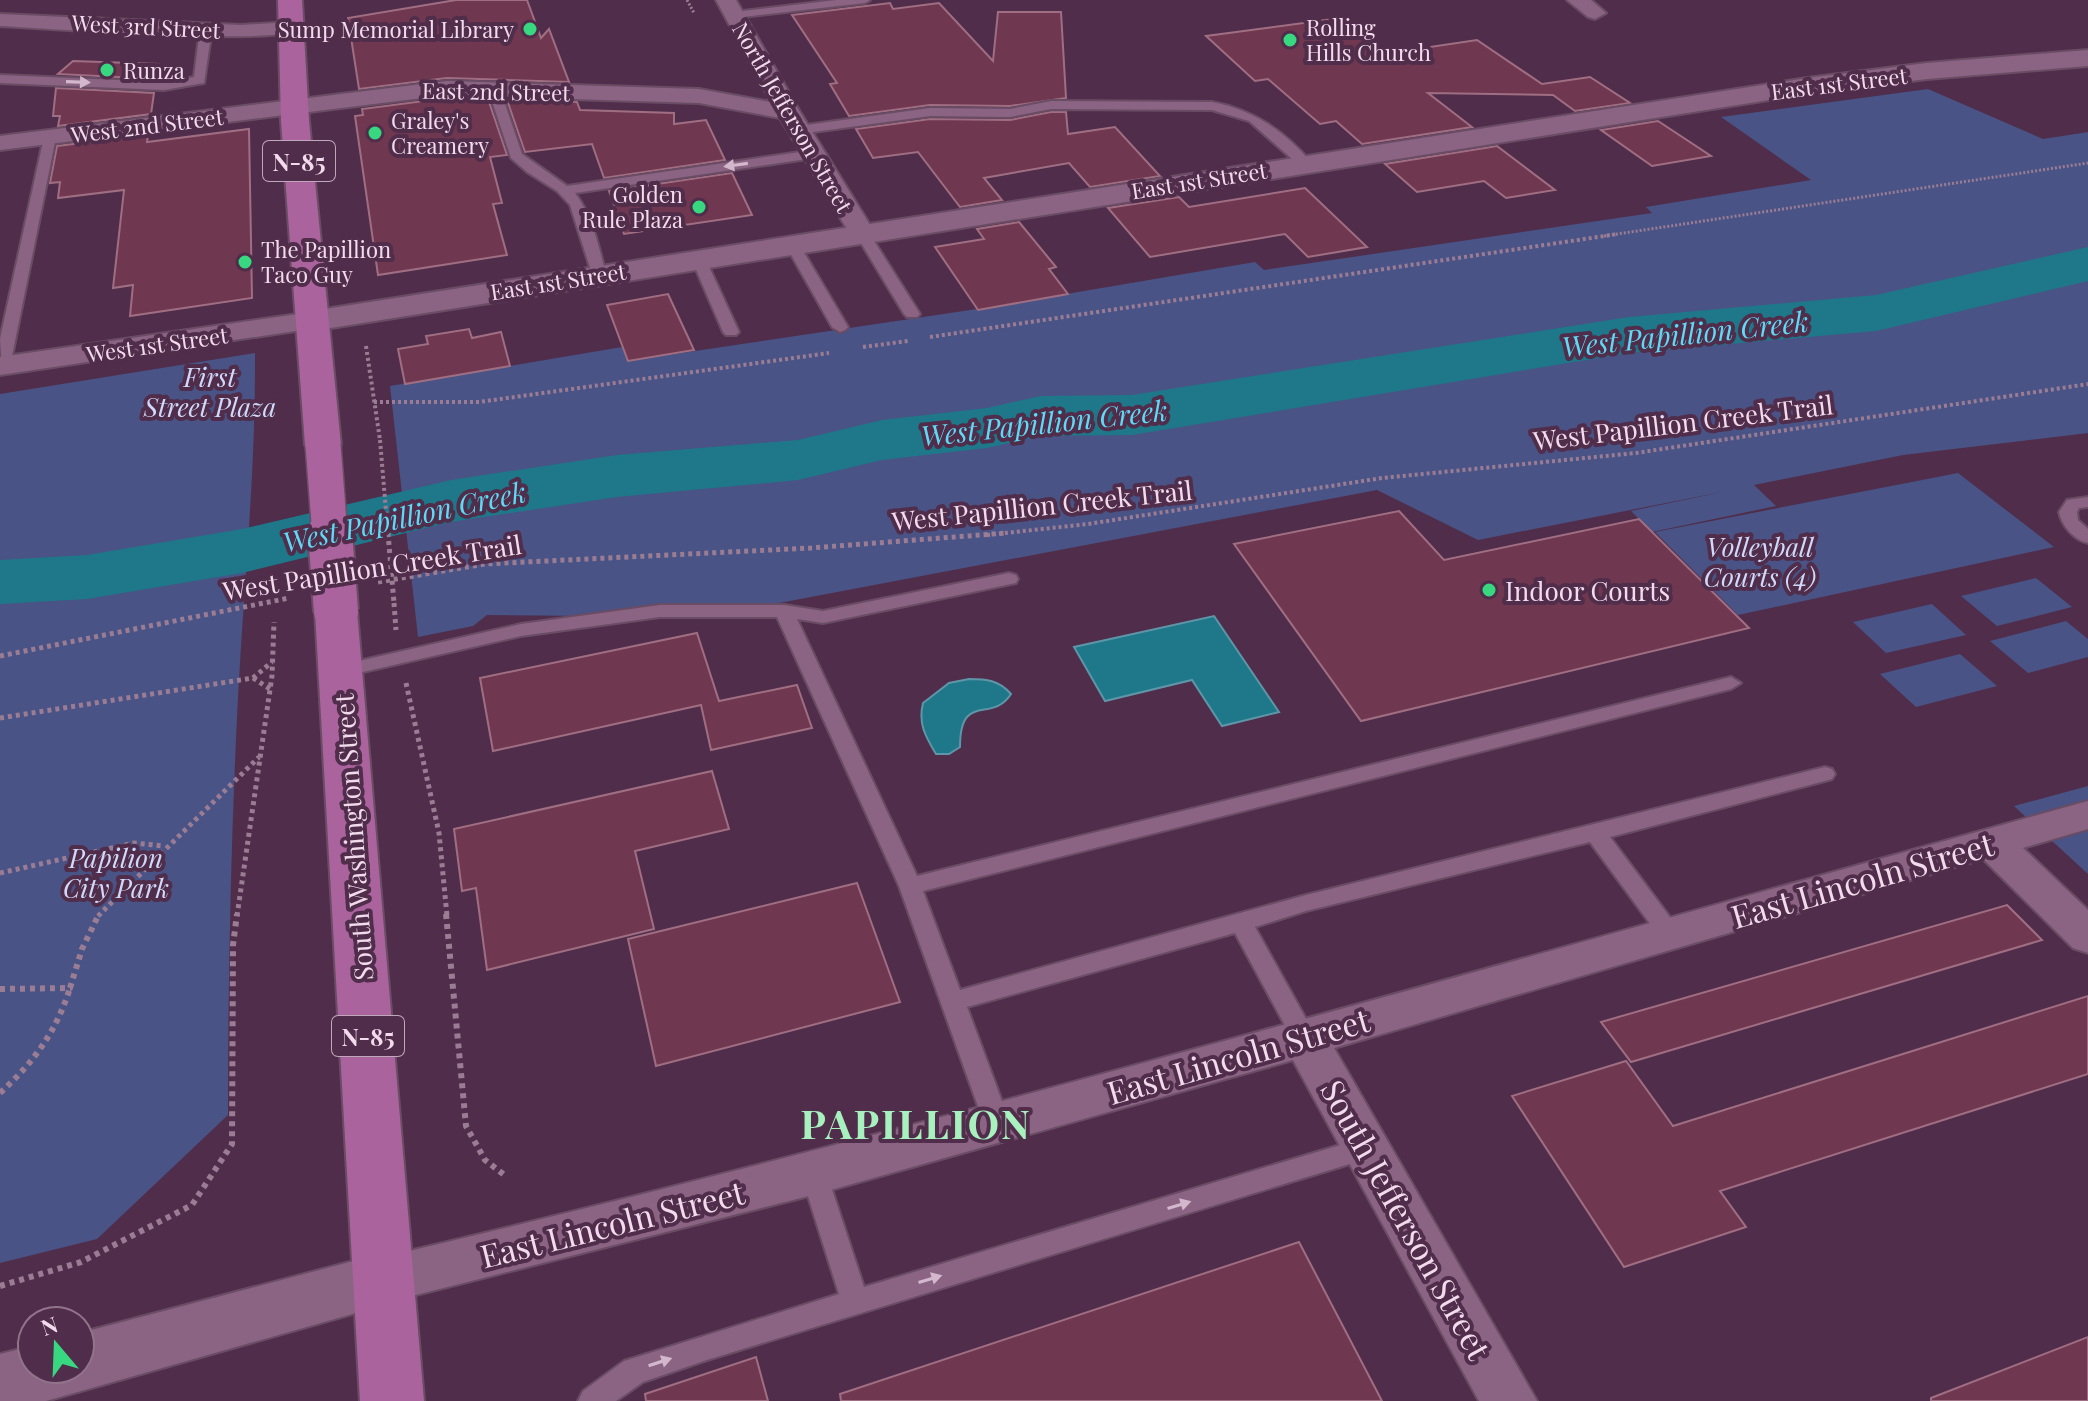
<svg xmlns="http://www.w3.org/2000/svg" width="2088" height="1401" font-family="'Playfair Display',serif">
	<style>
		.green { fill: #495385 }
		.water { fill: #1e788a; stroke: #5e96a8; stroke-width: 2 }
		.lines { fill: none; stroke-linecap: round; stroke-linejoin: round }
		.river { fill: #1e788a; fill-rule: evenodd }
		.building { fill: #703850; stroke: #a06e82; stroke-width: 2 }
		.service-casing { stroke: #6a4c65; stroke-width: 4 }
		.minor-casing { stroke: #6a4c65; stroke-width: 4 }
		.tertiary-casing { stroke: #6a4c65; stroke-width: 4 }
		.secondary-casing { stroke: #6a4c65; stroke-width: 4 }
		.primary-casing { stroke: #6a4c65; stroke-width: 4 }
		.path-far3 { stroke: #9a7d95; stroke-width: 3; stroke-dasharray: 2 2; stroke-linecap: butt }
		.path-far2 { stroke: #9a7d95; stroke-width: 4; stroke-dasharray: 3 3; stroke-linecap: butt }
		.path-far1 { stroke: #9a7d95; stroke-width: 5; stroke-dasharray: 4 4; stroke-linecap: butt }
		.path { stroke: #9a7d95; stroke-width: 6; stroke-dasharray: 5 5; stroke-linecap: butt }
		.service { fill: #8b6483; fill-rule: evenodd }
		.minor { fill: #8b6483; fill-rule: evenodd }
		.tertiary { fill: #8b6483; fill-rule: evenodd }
		.secondary { fill: #8b6483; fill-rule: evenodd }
		.primary { fill: #aa639d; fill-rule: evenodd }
		.primary-bridge-far1-casing { stroke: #6a4c65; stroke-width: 38; stroke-linecap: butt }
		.primary-bridge-casing { stroke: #6a4c65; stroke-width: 48; stroke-linecap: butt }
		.path-bridge-far1 { stroke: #9a7d95; stroke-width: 4; stroke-dasharray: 3 3; stroke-linecap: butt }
		.path-bridge { stroke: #9a7d95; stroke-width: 5; stroke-dasharray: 4 4; stroke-linecap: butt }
		.primary-bridge-far1 { stroke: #aa639d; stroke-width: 35 }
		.primary-bridge { stroke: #aa639d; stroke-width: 44 }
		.oneway { fill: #d3b7cd }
		.poi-dot { fill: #38d880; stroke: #502d4a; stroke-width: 3 }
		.labels { text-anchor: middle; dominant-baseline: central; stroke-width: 8; stroke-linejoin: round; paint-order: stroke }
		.far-street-label { font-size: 22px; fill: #f2dbed; stroke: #502d4a }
		.far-poi-label { font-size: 22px; fill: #f2dbed; stroke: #502d4a; text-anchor: start }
		.shield { fill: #502d4a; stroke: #c1a7bc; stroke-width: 2 }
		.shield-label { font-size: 24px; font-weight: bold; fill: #f2dbed }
		.park-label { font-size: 26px; font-style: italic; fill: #d1d9fa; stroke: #502d4a }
		.street-label { font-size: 26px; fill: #f2dbed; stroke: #502d4a }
		.poi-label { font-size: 26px; fill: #f2dbed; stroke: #502d4a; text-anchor: start }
		.water-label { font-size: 28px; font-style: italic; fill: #5fdaf4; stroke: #502d4a }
		.near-street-label { font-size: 32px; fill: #f2dbed; stroke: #502d4a }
		.near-district-label { font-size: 40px; font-weight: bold; letter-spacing: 2px; fill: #a8f1bf; stroke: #502d4a }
	</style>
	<rect width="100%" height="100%" fill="#502d4a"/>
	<g class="green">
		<polygon points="1928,89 2043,139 2088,132 2088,433 1903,455 1754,485 1776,506 1652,532 1631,511 1727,491 1478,540 1377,490 705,617 487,615 473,626 418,637 390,386 622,347 628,361 977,309 1255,262 1264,270 1652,213 1646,207 1811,180 1721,117"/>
		<path d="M255,353c1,115 -11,230 -17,344 -7,139 -10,278 -10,418l-131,124 -97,24v-869z"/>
		<polygon points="1958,473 2054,547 1738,615 1655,532"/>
		<polygon points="2036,578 2072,607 1997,626 1961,596"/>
		<polygon points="1932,604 1966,635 1886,653 1853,622"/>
		<polygon points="2066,621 2088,639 2088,657 2028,673 1990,641"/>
		<polygon points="1960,654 1997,686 1916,707 1880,674"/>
		<polygon points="2088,786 2088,874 2014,806"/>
	</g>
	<g class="water">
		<polygon points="1214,616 1279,712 1222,726 1192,680 1105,701 1074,647"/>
		<path d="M969,679c17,0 30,1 42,15 -19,30 -51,-3 -51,53l-11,7h-13c-11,-18 -18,-31 -13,-51l26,-20z"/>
	</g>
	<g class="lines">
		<polygon class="river" points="2088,247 2088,281 1876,331 1629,353 1132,435 1041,436 987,448 882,460 798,480 617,497 451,522 242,573 87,599 0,604 0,560 87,555 242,529 451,480 617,455 798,440 882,420 987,408 1041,396 1132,395 1629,317 1876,295"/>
	</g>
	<g class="building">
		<polygon points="456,0 527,0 541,38 549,29 569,82 447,78 359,89 348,18"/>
		<polygon points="890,3 893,9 939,3 993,61 998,12 1061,12 1066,98 1010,106 930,105 849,116 830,84 837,83 792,15"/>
		<polygon points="1333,19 1383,54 1477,40 1542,84 1590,77 1630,103 1575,111 1553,95 1428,93 1472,127 1362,144 1336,121 1320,124 1268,79 1255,81 1206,36"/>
		<polygon points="73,61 159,64 156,79 58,74"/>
		<polygon points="56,88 154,93 151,114 58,126 60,116 53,116"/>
		<polygon points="447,98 488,99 507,155 490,157 502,203 493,204 507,255 378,275 355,116 363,115 362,109"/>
		<polygon points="507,100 577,102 580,110 674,113 674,124 706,120 725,160 604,178 592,144 525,152"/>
		<polygon points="1051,112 1066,112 1068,134 1115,127 1160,176 1090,187 1069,163 984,178 1002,200 960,207 918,152 873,158 856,129 930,119 1010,120"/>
		<polygon points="1658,121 1711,156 1652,166 1601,130"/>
		<polygon points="249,129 252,298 130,316 133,285 113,288 124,190 58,198 60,182 50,183 57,146 148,135 147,142"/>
		<polygon points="1497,146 1555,190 1506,198 1484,181 1417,192 1385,164"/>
		<polygon points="732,173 752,215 624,234 609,191"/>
		<polygon points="1305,188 1367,247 1308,257 1285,234 1150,257 1108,208 1179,197 1189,207"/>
		<polygon points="1019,222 1056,267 1049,269 1068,294 978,310 935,247 984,239 977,229"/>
		<polygon points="668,294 694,350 628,361 607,305"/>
		<polygon points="469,329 472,338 501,332 510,366 405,384 398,349 428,344 426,336"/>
		<polygon points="1399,511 1444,560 1639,519 1749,628 1361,721 1234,544"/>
		<polygon points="697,633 719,701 797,685 812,728 711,750 701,705 493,751 480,678"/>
		<polygon points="712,771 729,829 635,851 654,929 487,970 476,888 462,891 454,829"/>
		<polygon points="857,883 900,1002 656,1066 628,939"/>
		<polygon points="2007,905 2042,940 1631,1062 1601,1022"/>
		<polygon points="2088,996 2088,1074 1720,1191 1746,1227 1624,1267 1512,1096 1626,1061 1673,1126"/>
		<polygon points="1299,1242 1382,1401 841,1401 840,1394"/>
		<polygon points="2088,1337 2088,1401 1931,1401 1931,1398"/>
		<polygon points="756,1357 768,1401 646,1401 645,1394"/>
	</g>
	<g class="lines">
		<defs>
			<g id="service">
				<polygon points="836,0 870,0 865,3 734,18 728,15 734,12"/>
				<polygon points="206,26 212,29 204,83 164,90 0,83 0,75 164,82 194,77 200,29"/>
				<path d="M494,85l6,4 22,65 45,32 247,-36 6,4 -6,4 -239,35c18,24 23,52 31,81l-7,4 -7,-4 -22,-69 -13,-14 -30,-19 -16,-14 -23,-69z"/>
				<path d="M1051,101l161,1c42,8 72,29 100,61l-12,3 -51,-45 -37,-11 -161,-1 -41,8 -80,-1 -131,18 -6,-4 6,-4 131,-18 80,1z"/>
				<polygon points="50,133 56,137 10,366 2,371 0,339 44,137"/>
				<polygon points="862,229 869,233 920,314 917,317 907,317 904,314 855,233"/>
				<polygon points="792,240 799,244 848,327 845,330 840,332 832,327 785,244"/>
				<polygon points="698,254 705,258 739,332 736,335 726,335 723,332 691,258"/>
				<path d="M2088,497v10l-9,1 -2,4 1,8 10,9v14c-14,-3 -26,-17 -29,-31l8,-12z"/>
				<polygon points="1009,573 1016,575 1018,579 1016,583 823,623 797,619 917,876 1731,677 1741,683 1731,689 923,891 960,990 1306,895 1825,767 1832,769 1835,774 1832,779 1825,781 1610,837 1678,928 1682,934 1678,940 1670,943 1662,940 1590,842 1306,911 1255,927 1316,1037 1313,1044 1304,1047 1295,1044 1235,933 967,1007 1010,1123 1006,1131 997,1134 988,1131 984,1123 899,886 777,617 660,617 521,636 341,677 331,671 341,665 521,624 660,605 784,605 823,611"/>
				<polygon points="1367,1137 1376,1140 1380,1148 1376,1156 707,1360 643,1382 616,1401 578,1401 583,1391 624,1361 839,1294 800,1171 804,1163 813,1160 822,1163 826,1171 864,1287"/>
			</g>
			<g id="minor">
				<polygon points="716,0 736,0 800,112 875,233 871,239 853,239 780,118 699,103 447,95 0,150 0,136 447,81 699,89 771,102"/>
				<polygon points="1567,0 1591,0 1606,13 1595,19 1588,17"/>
				<path d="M0,14l241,11 50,-3 11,6c-15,19 -263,0 -302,-2z"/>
				<polygon points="312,312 322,315 326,321 322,327 0,375 0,357"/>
				<path d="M2088,801v28l-65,19 65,62v43l-15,-5 -90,-89 -649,189 203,353h-58l-186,-341 -480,135 -429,108 -18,-6 -8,-17 8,-17 18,-6c573,-135 1137,-299 1704,-456z"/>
			</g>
			<polygon id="tertiary" points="384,1253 405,1261 414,1280 405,1299 46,1401 0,1401 0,1354 32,1346 32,1369 80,1369 80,1333"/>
			<polygon id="secondary" points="2088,50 2088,66 1927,79 1807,94 312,331 300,328 295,321 300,314 312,311 1807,78 1927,63"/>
			<g id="primary">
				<polygon points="278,0 302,0 309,121 341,445 336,453 323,456 310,453 305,445 281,121"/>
				<polygon points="336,598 351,602 357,611 424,1401 360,1401 315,611 321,602"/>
			</g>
		</defs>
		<use href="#service" class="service-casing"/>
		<use href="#minor" class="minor-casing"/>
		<use href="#tertiary" class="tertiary-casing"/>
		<use href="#secondary" class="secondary-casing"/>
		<use href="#primary" class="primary-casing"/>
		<g class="path-far3">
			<polyline points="687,0 694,13"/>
			<polyline points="1604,236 2088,163"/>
		</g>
		<g class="path-far2">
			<polyline points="930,337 1618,234"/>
			<polyline points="366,346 380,440"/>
			<polyline points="863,347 908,341"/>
			<polyline points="374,402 479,402 829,353"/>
			<polyline points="987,535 1088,524 1382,478 1636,453 2088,384"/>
		</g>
		<g class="path-far1">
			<polyline points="378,582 485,564 811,548 1006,533"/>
			<polyline points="394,603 396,630"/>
			<polyline points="0,656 289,598"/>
			<polyline points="253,678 270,689"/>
			<polyline points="406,683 439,833 447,916"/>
			<polyline points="0,718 253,678 272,662"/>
			<polyline points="0,873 134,843 164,846"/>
			<polyline points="98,916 259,757"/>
			<polyline points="237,916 272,676 274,622"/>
		</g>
		<g class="path">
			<polyline points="446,914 466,1126 485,1160 507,1177"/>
			<polyline points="0,989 70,988 82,949 99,914"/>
			<path d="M0,1093c34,-31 56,-61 70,-105"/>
			<polyline points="0,1286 81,1262 192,1205 232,1144 233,945 237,914"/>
		</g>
		<use href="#service" class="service"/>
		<use href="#minor" class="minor"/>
		<use href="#tertiary" class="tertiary"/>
		<use href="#secondary" class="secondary"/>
		<use href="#primary" class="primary"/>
		<defs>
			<polyline id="primary-bridge-far1" points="323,445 330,535"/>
			<polyline id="primary-bridge" points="330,533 336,611"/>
		</defs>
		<use href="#primary-bridge-far1" class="primary-bridge-far1-casing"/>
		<use href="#primary-bridge" class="primary-bridge-casing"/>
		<polyline class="path-bridge-far1" points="380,440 388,535"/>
		<polyline class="path-bridge" points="388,533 394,603"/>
		<use href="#primary-bridge-far1" class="primary-bridge-far1"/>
		<use href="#primary-bridge" class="primary-bridge"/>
	</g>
	<defs><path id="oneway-solid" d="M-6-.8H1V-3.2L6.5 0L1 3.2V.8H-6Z" transform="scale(2)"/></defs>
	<g class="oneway">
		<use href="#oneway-solid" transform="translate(78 82) rotate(2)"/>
		<use href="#oneway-solid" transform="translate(736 165) rotate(172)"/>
		<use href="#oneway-solid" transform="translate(1179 1205) rotate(-17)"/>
		<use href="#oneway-solid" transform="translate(930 1279) rotate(-17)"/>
		<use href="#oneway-solid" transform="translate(660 1362) rotate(-18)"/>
	</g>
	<g class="poi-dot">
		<circle cx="530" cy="29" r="8"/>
		<circle cx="1290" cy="40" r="8"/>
		<circle cx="107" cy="70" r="8"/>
		<circle cx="375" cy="133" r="8"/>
		<circle cx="699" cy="207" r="8"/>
		<circle cx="245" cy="262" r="8"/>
		<circle cx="1489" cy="590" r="8"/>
	</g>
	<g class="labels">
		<g class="far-street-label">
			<text transform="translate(146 26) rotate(3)">West 3rd Street</text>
			<text transform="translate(1839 83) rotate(-7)">East 1st Street</text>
			<text transform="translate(496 91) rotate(1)">East 2nd Street</text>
			<text transform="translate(793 117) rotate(60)">North Jefferson Street</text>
			<text transform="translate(147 125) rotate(-7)">West 2nd Street</text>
			<text transform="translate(1199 180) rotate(-9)">East 1st Street</text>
			<text transform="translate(558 281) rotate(-9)">East 1st Street</text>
			<text transform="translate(157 344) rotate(-8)">West 1st Street</text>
		</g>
		<g class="far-poi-label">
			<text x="1306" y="27">Rolling<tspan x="1306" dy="25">Hills Church</tspan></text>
			<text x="514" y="29" text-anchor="end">Sump Memorial Library</text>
			<text x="123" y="70">Runza</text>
			<text x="391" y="120">Graley's<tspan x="391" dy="25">Creamery</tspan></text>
			<text x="683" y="194" text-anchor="end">Golden<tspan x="683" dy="25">Rule Plaza</tspan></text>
			<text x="261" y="249">The Papillion<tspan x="261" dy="25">Taco Guy</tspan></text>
		</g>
		<g class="shield">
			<rect x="263" y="141" width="72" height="40" rx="6"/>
			<rect x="332" y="1016" width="72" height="40" rx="6"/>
		</g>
		<g class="shield-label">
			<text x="299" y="161">N-85</text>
			<text x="368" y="1036">N-85</text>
		</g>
		<g class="park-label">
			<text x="210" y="376">First<tspan x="210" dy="30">Street Plaza</tspan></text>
			<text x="1760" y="546">Volleyball<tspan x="1760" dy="30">Courts (4)</tspan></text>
			<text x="116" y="857">Papilion<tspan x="116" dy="30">City Park</tspan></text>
		</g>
		<g class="street-label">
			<text transform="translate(1683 422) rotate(-7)">West Papillion Creek Trail</text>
			<text transform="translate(1042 505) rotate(-6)">West Papillion Creek Trail</text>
			<text transform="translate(372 567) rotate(-9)">West Papillion Creek Trail</text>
			<text transform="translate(353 837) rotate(-94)">South Washington Street</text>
		</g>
		<g class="poi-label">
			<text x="1505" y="590">Indoor Courts</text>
		</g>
		<g class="water-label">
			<text transform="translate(1685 333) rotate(-6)">West Papillion Creek</text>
			<text transform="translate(1044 422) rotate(-6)">West Papillion Creek</text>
			<text transform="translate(404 516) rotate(-12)">West Papillion Creek</text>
		</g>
		<g class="near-street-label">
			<text transform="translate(1862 879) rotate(-16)">East Lincoln Street</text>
			<text transform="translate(1238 1055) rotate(-16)">East Lincoln Street</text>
			<text transform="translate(1407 1219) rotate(61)">South Jefferson Street</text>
			<text transform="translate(612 1223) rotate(-14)">East Lincoln Street</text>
		</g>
		<g class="near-district-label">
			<text x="916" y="1122">PAPILLION</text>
		</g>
	</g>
	<g transform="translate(56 1345) rotate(341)"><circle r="38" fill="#502d4a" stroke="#91738b" stroke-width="2"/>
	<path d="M0-6L14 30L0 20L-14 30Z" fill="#38d880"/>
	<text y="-12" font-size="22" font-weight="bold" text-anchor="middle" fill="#f2dbed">N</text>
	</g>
</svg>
